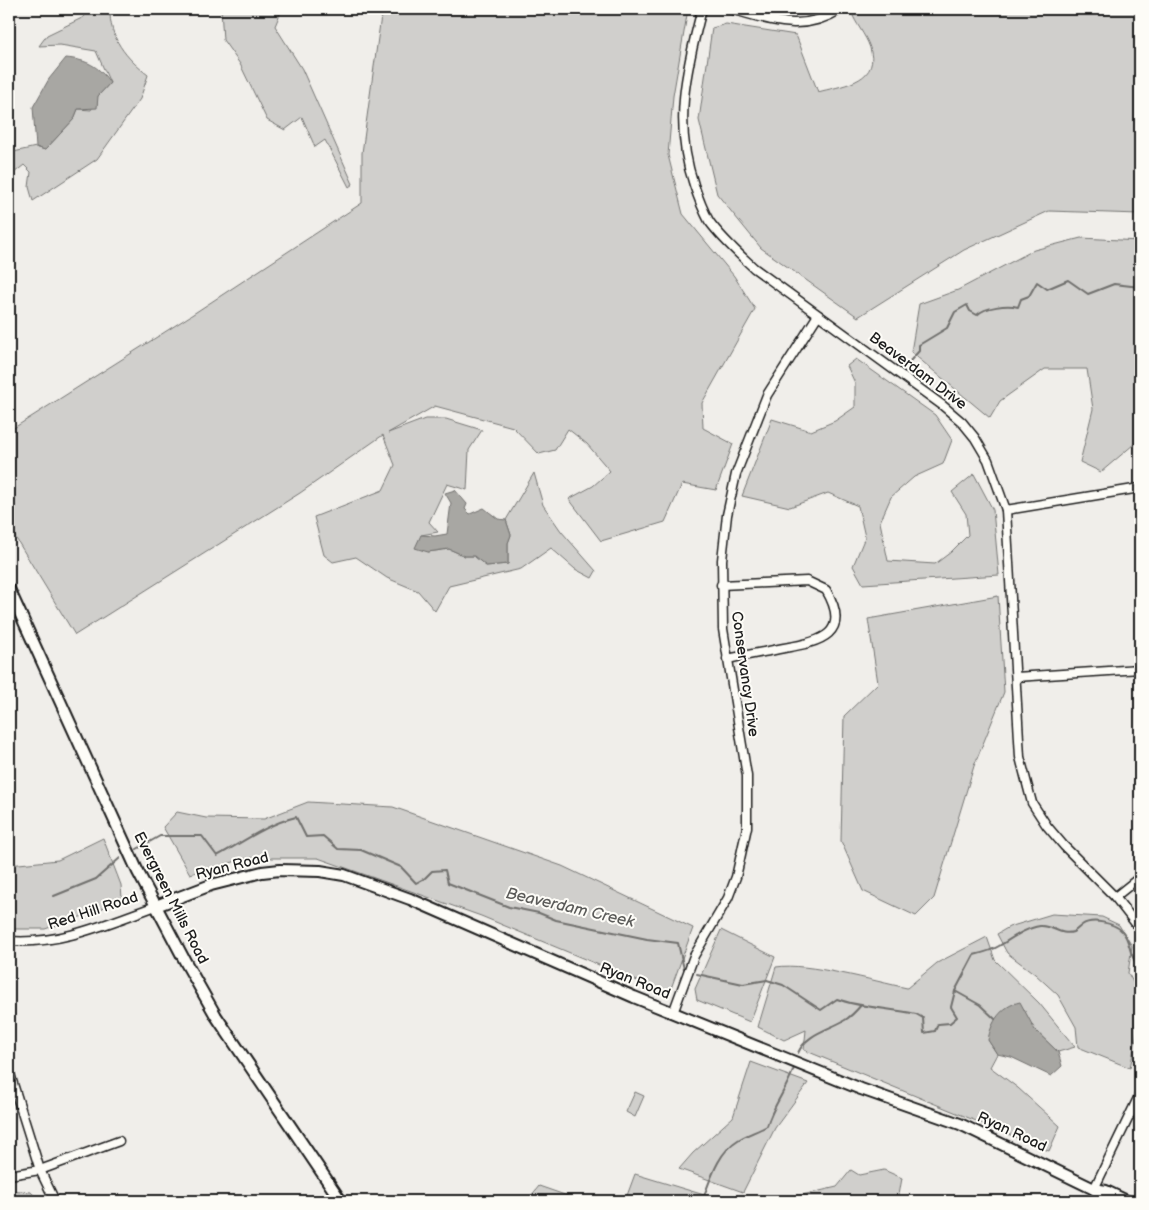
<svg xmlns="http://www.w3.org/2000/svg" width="1149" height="1210" font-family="'Balsamiq Sans',sans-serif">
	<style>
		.green { fill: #d0cfcc; stroke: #767674 }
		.water { fill: #a8a7a3; stroke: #706f6d }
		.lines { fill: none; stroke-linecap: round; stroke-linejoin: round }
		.stream { stroke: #706f6d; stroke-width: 2 }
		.minor-casing { stroke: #1c1c1c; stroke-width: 11 }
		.major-casing { stroke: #1c1c1c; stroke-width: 14 }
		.minor { stroke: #fdfcf7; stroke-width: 8 }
		.major { stroke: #fdfcf7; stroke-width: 10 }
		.labels { text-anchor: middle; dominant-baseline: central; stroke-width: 4; stroke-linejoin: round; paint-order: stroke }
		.street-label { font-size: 15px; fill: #1c1c1c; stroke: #fdfcf7 }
		.water-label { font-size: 16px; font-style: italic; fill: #5b5b59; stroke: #fdfcf7 }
	</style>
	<rect width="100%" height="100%" fill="#f0eeea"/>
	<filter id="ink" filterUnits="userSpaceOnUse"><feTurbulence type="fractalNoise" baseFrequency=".02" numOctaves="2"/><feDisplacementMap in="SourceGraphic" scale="10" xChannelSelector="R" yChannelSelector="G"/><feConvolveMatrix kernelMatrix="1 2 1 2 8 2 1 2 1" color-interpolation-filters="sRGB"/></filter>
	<g filter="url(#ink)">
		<g class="green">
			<path d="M87,9h23c-1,29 16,49 38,66l-8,24 -43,60 -64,42 -4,-14 2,-15 -7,-7 -15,12v-24l27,-6 9,3 29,-31 4,-10 13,1 7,-14 12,-13 -14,-32 -36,-6 -21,1 8,-11 37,-18z"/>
			<polygon points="221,9 282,9 275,26 302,69 353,184 349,187 325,140 315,147 302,117 285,130 267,120 240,64 223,40"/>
			<polygon points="382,9 688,9 673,96 668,155 683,214 734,276 755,309 702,403 703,428 733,444 716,490 682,484 665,522 601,541 569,499 593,486 610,471 587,444 568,429 555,450 539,454 513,427 435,406 388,433 425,419 446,419 482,430 469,450 467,490 447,484 429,522 438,532 421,535 428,552 449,549 465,556 474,556 486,566 508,564 508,543 511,535 506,520 534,473 543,505 561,531 596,571 592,578 575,569 551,548 521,569 449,586 435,611 418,591 387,578 356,557 333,562 324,555 314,517 383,490 395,465 383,435 300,493 75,635 9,527 9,431 190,316 362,203 362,153"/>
			<path d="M858,9h282v205l-91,-3 -85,39 -106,67 -97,-69 -44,-54 -18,-74 13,-92 14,-4 70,11 22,57c21,-6 60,-9 53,-40 -2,-12 -13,-25 -18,-36z"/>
			<polygon points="1081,238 1140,241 1140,439 1101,472 1080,462 1093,409 1087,369 1045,369 1000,401 990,418 911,352 919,304 958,290 1034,250"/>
			<polygon points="856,359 935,415 952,440 943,464 914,477 891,497 880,522 888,561 935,564 951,552 968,535 966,514 952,492 974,474 993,510 999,575 863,584 853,566 865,537 858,506 828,493 790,507 742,496 772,419 811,431 835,421 855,407 855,383 847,366"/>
			<polygon points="998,596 1004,692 974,766 934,898 916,916 863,891 841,841 844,716 878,683 868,619"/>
			<polygon points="308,802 393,807 562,866 693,928 669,994 481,916 318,858 248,858 190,874 163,827 177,812 206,818 264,819"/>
			<polygon points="103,838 121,885 122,898 95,912 45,929 9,929 9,865 58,860"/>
			<polygon points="1052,914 1102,917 1119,925 1132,946 1128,973 1140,995 1140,1019 1130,1068 1078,1047 1076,1027 1058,995 1035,974 1007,953 997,934 1009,927"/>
			<polygon points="721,930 775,957 750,1022 697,1000 695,989"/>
			<path d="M987,937l8,23 44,43 36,44 -17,5 -23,-22 -7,-10 -40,20 9,14 -7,13 28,21 42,38 -11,25 -245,-101 2,-20 -22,10 -26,-13 18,-60c31,-5 98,14 131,21l30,-25z"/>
			<polygon points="751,1062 808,1083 775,1128 743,1192 679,1169 693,1153 733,1117"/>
			<polygon points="635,1092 644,1096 635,1117 626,1112"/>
			<polygon points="851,1170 859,1175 884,1170 902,1178 898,1201 776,1201 837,1187"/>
			<polygon points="635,1174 724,1201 625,1201"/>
			<polygon points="539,1186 582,1201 527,1201"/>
			<polygon points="10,1190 31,1192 39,1201 10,1201"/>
		</g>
		<g class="water">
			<path d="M66,58c21,2 33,8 44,25l-12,13 -1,12 -19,1 -4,10 -29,31 -9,-3 -3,-40 16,-28z"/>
			<polygon points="455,490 467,504 465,509 470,514 484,508 498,519 506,520 511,535 508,543 508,564 486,566 474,556 465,556 449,549 428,552 415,548 421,535 435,536 447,534 451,503 445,493"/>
			<path d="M1020,1002l15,28 23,22 4,14 -11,10 -40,-19 -14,-3 -9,-14c3,-18 13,-34 32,-38z"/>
		</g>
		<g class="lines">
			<g class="stream">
				<path d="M910,361l9,-10v-6l28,-17 8,-16 12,-7 3,6 7,4c8,-8 30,-11 41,-8l3,-8 8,-3 8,-14 10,7 21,-9 20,14 26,-10 26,3"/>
				<path d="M137,849l23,-13h42l15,20c26,-14 50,-32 79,-39l10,20 17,-1 15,13 23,1 40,17 15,16 9,-5 7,-7 13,-1 3,13 61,24 30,6 17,7 91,19 31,4 6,26"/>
				<polyline points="54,896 96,879 120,858"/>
				<path d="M697,974l46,10 24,-4 16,5 38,25 16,-11c24,9 53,9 79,15l7,4 1,15 11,-2 3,-7 12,-1 7,-6 -6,-10 4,-16 19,-36c8,-2 17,-4 25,-9 12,-7 26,-18 41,-20 12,-1 21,10 33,6 4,-2 6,-5 9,-7 10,-7 32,-2 40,6 9,9 6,25 18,37"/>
				<polyline points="955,991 980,1005 995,1019"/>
				<path d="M798,1053c8,-19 30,-23 47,-33 7,-4 12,-10 17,-16"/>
				<path d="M702,1201c8,-20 16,-49 36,-61 8,-5 20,-9 29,-14 6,-21 20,-37 27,-58"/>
			</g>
			<defs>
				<g id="minor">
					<path d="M702,9c-16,61 -29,115 -8,176 4,12 9,25 15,36 13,18 29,32 45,47l188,137 20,17 13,16 13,22 18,50 14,247 12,46 15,23 17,20 51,51 25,32"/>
					<path d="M730,9c42,11 71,25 111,0"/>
					<polyline points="1006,510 1140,488"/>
					<path d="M721,585l86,-4 19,9c26,44 -5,52 -42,58 -19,4 -38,7 -57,11"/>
					<polyline points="1016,677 1140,669"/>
					<polyline points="1115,897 1140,877"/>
					<path d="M9,941c52,4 99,-18 147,-35"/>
					<polyline points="673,1013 694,956 728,898 736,877 747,827 747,776 723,629 722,560 727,515 736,474 767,395 818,315"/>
					<polyline points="9,1071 40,1170 55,1201"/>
					<polyline points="9,1175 40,1170 119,1141"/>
					<polyline points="1094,1189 1140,1094"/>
				</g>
				<g id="major">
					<polyline points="9,589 138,872 186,963 216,1016 341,1201"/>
					<polyline points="156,906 211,885 262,872 280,870 320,871 344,875 410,899 634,997 861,1089 960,1124 1094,1189 1108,1201"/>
					<polyline points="1094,1189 1106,1191 1127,1201"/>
				</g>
			</defs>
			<use href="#minor" class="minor-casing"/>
			<use href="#major" class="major-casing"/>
			<use href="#minor" class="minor"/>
			<use href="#major" class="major"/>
		</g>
	</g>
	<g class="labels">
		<g class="street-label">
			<text transform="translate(918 371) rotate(37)">Beaverdam Drive</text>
			<text transform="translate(745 674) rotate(82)">Conservancy Drive</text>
			<text transform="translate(232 866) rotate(-14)">Ryan Road</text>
			<text transform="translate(171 898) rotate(63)">Evergreen Mills Road</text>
			<text transform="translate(93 911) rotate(-18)">Red Hill Road</text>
			<text transform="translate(635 981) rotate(22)">Ryan Road</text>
			<text transform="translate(1012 1132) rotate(25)">Ryan Road</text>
		</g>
		<g class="water-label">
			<text transform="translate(570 908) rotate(13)">Beaverdam Creek</text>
		</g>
	</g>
	<rect width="1149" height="1210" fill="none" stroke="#fdfcf7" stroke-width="30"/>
	<rect x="15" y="15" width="1119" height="1180" fill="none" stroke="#1c1c1c" stroke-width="2" filter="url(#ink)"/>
</svg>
